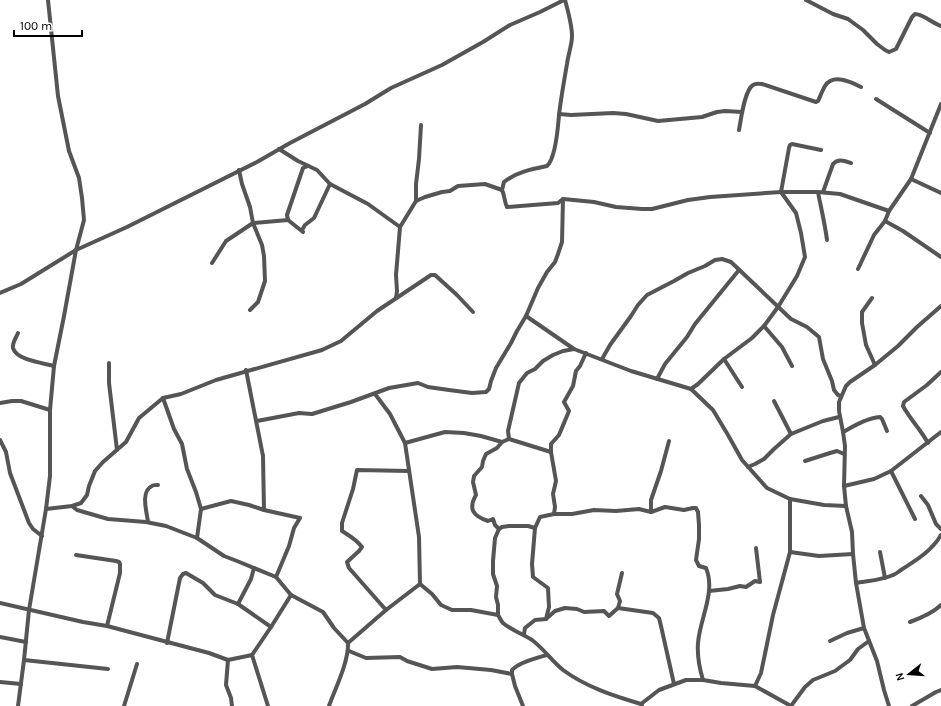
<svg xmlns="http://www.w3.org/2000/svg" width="941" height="706" font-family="Karla,sans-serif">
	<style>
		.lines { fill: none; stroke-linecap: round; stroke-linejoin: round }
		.street { stroke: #555; stroke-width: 4 }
	</style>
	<rect width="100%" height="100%" fill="#fff"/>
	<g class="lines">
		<g class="street">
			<path d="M565,0c3,11 7,25 7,36 0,9 -4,19 -5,28 -3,17 -6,34 -8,51 -1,12 -3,43 -12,51 -15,3 -31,6 -43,16l-2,8c3,6 2,11 5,17l51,-4 5,-4 31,3 22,5 26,2h10l36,-9 22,-3 71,-5h37l22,2 49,17"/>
			<path d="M806,0l27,14 15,5 15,11 14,14 8,6 4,2 7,-3 16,-32 3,-3c8,0 17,9 26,12"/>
			<polyline points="876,99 930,133"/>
			<polyline points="559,114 571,115 613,113 626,114 658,121 702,117 717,112 725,111 742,112"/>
			<path d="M739,130c2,-10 5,-39 14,-45 3,-2 6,-1 9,-1l54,18 2,-1c2,-4 4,-10 7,-15 8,-13 26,-4 36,1"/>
			<polyline points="279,149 298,161 317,170 330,184 368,204 400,227"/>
			<polyline points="239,170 242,184 250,207 253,223 262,245 264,256 265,281 258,302 250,310"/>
			<polyline points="911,179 941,193"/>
			<path d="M818,192c3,16 7,32 9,48"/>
			<path d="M823,192l10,-28c5,-6 12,-3 18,-1"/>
			<polyline points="416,201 425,197 442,192 450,191 458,186 485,184 502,190"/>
			<polyline points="288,220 287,215 303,168 308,166"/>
			<polyline points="885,221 903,231 941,257"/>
			<polyline points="212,263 226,241 253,223 288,220 303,232 302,230 305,225 314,218 330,184"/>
			<polyline points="858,269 874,235 885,221 889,211 911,179 941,104"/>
			<polyline points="0,293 21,284 76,250 127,227 257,162 290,143 365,104 391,88 442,65 483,42 510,25 540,12 564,0"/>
			<polyline points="396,298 397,291 396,275 400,227 416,201 416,184 419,159 421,125"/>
			<polyline points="872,298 862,312 862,323 866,345 875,365"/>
			<polyline points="526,316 574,349 631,371 691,389 713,410 728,435 742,460 767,488 790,499 824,505 846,506"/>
			<polyline points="764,326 782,347 792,366"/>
			<path d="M18,333c-2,5 -6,10 -5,15 3,12 30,15 41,18"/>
			<polyline points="602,359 610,345 631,316 638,305 647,295 674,281 688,273 705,266 715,260 722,259 731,262 791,319 807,327 819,337 823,359 832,381 834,390 838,395 841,396"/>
			<polyline points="724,359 742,387"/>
			<polyline points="109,363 109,383 117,450"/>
			<polyline points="246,370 263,456 264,510"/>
			<polyline points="657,379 665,364 687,337 695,324 739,270"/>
			<polyline points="691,389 698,384 724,359 752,338 764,326 778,307 797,276 805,257 801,233 796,213 781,192 789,148 790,145 792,144 821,150"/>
			<path d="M375,394l15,20 15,29 14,94 1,47 12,10 9,11 11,5h19l27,5c2,3 3,6 5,8 8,7 20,11 29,17 11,8 20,21 31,30 23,17 51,26 78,34l1,2"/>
			<polyline points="163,398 174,429 182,444 187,469 196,492 201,509 197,538"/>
			<polyline points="774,401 791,434"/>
			<polyline points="0,403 12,401 21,401 50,410"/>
			<polyline points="257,421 299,413 312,414 351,402 389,388 418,383 428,387 449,390 472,393 486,392 489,389 491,381 496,368 511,343 517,331 526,316 538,288 547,272 555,262 558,254 562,242 563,199"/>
			<path d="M843,432c11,-6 24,-14 37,-15l2,2 5,12"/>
			<polyline points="509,439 508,431 519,383 527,373 535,369 543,361 553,355 563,351 574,349"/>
			<polyline points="0,440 6,452 10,473 29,523 33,529 42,536"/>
			<polyline points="405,443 445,432 464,433 481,436 502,442 509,439 551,452"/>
			<path d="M928,443c-7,-13 -18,-24 -25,-37l1,-4 23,-17 14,-13"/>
			<polyline points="805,461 830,453 837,451 844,454"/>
			<polyline points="748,467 755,464 764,459 774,449 791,434 823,421 839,417"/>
			<polyline points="891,471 915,519"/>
			<polyline points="844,486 874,479 891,471 941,432"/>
			<polyline points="921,496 928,505 936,524 941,529"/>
			<polyline points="72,506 77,510 108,519 146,522 166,526 197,538 224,556 237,561 276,577 291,595 323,612 334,628 348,643"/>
			<polyline points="46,509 72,506 81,503 87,495 89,486 95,471 103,462 126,442 139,418 163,398 181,394 216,380 322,350 341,341 377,311 431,275 435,275 457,295 473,312"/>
			<polyline points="201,509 231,501 249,505 264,510 300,518 294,528 289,546 276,577"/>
			<polyline points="651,512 651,500 661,471 669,441"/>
			<polyline points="554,514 555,507 553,494 556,481 551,452 551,444 559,435 569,411 564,402 573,386 576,371 580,366 586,353"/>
			<path d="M148,522c-1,-9 -8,-31 4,-36 0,-1 5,-1 6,-1"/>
			<path d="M499,529l-4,-4 -2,-6 -5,2c-15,-5 -20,-12 -12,-26l-3,-13 1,-6 8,-9 1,-6 3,-7 11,-6 5,-6"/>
			<polyline points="790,552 819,556 853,554"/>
			<polyline points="880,552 885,578"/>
			<polyline points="76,555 116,561 119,562 120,564 120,573 107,626"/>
			<path d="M856,583c11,-2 27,-3 37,-8 3,-1 5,-3 8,-5 14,-9 31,-19 40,-35"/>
			<polyline points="709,591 728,589 740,586 746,587 755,581 760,582 756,548"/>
			<polyline points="0,603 83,622 107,626 209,653 228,660 252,655 271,627 291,595"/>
			<polyline points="238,604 251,579 254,568"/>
			<polyline points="618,608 620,601 617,594 622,573"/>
			<path d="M386,610l-37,-42 -2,-6 12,-11 3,-4c-6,-8 -12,-11 -20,-16v-8l11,-34 4,-19 52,1"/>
			<polyline points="498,615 498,605 496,597 497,586 493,574 493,561 495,538 499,529 502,527 509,526 528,526 535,528"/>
			<path d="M546,619l3,-12 -1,-19 -15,-11 -1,-13 3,-36 5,-11 14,-3h18l22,-4 22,1 23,-2 12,3 14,-5 19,3 9,-2h3l2,4 1,13v14l-3,21 3,6 7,2c10,24 -6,50 -8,75 -1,14 1,24 5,37"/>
			<path d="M910,622c11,-4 23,-9 31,-17"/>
			<polyline points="524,634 525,628 535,620 546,619 555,611 565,608 577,609 584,612 604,611 609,616 618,608 653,613 659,618 661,626 674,684"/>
			<polyline points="0,637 26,642"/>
			<polyline points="830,641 847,633 864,628"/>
			<polyline points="167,643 180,578 183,574 186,573 203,583 215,595 238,604 271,627"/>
			<path d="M349,651l17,7 34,-1 7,4 25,8 25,-2 34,3 21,4v-4c7,-8 25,-12 35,-15"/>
			<polyline points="252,655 268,706"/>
			<polyline points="24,660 108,669"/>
			<polyline points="228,660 226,685 231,698 232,706"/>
			<polyline points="512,674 515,686 523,706"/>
			<polyline points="0,682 21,684"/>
			<polyline points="755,686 761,673 773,615 790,552 790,499"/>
			<polyline points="641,704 659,690 686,680 703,680 721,683 755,686 791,706"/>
			<polyline points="18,706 24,660 29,610 46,509 50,476 50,410 54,366 64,316 76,250 84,220 82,198 79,178 69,151 58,96 48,0"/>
			<polyline points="124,706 137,664"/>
			<path d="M329,706c6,-17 20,-45 19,-63l38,-33 34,-26"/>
			<polyline points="791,706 805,687 813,680 835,671 850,660 858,649 869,641"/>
			<polyline points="889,706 884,690 877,661 864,628 856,583 853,554 852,532 846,506 844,486 845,446 843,432 839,411 839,402 846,386 850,382 875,365 898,346 917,327 941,306"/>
			<polyline points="912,706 936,692 941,690"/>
		</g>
	</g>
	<g transform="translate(909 674) rotate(253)" stroke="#ffffff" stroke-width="3" paint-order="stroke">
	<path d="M0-3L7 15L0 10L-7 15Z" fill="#000000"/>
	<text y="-6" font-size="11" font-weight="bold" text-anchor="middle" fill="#000000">N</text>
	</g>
	<path d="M14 30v6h68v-6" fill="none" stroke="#000000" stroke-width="2"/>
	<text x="20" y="30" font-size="12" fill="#000000" stroke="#ffffff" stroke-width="3" paint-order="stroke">100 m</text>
</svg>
